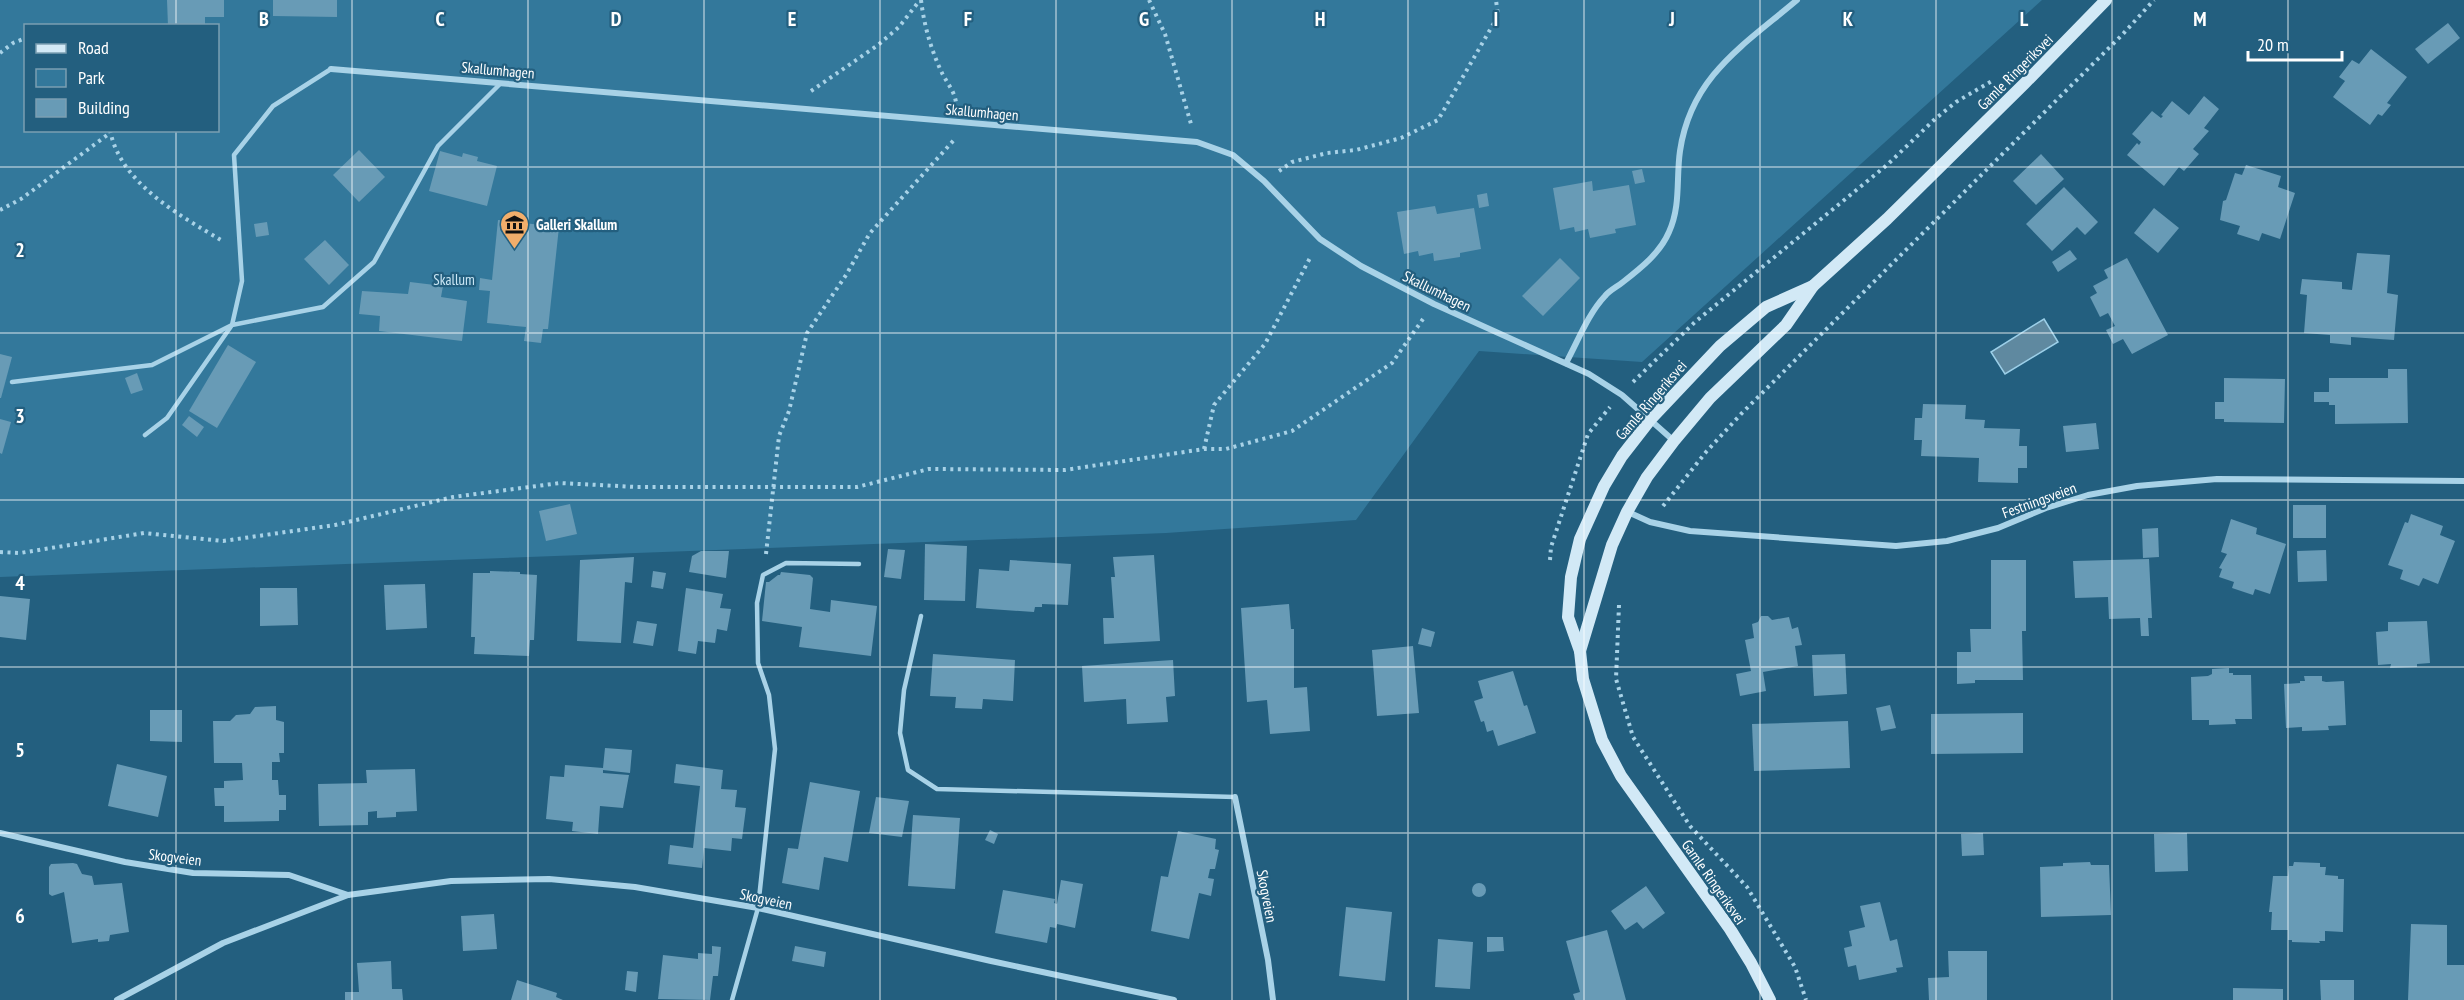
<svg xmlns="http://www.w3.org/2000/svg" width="2464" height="1000" font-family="'PT Sans Narrow',sans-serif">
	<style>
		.green { fill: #33789b; fill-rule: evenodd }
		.water { fill: #5f89a0; stroke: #9ccfe8; stroke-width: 1.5 }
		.building { fill: #689bb6 }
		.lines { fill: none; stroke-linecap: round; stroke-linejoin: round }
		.path { stroke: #a8d2e7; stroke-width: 4; stroke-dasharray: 3 4.5; stroke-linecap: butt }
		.lane { stroke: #a8d2e7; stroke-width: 4.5 }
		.street { stroke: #a8d2e7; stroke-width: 6 }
		.secondary { stroke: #d2e9f6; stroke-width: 12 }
		.grid { fill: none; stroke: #fff; stroke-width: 1.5; stroke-opacity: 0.55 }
		.labels { text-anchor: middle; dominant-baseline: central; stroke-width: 4.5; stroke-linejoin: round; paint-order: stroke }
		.street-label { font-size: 15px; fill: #fff; stroke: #235f7f }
		.poi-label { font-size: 15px; font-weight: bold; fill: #fff; stroke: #235f7f; text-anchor: start }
		.park-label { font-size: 15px; fill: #cbe7f5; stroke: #235f7f }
		.grid-label { font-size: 20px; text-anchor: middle; font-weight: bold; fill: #fff; stroke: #235f7f; stroke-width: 4.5; stroke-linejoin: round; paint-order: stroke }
	</style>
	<rect width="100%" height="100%" fill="#235f7f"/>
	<path class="green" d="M0,0h2042l-400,362 -163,-11 -123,169 -190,13 -1166,44zM26,26h192v104h-192z"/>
	<polygon class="water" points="2044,319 2058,342 2005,374 1991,352"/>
	<g class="building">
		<polygon points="167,0 224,0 224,17 205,17 205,26 168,26"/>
		<polygon points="273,0 337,0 337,17 273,16"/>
		<polygon points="2448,23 2460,38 2428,64 2415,49"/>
		<polygon points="2371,49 2407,77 2387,103 2391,105 2382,116 2378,114 2370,125 2333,97 2345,81 2339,77 2352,60 2359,64"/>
		<polygon points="2204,96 2219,109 2204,128 2209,131 2193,149 2199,154 2184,171 2179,167 2164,186 2127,155 2137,143 2139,145 2141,142 2132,134 2152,111 2161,118 2163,116 2161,115 2172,101 2189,115"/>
		<polygon points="359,150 385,177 359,202 333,175"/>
		<polygon points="440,151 462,157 463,153 478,157 477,161 497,166 487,206 429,191"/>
		<polygon points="2041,154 2064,179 2036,205 2013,181"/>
		<polygon points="2246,165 2281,176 2278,187 2295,193 2280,239 2262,233 2259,241 2237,234 2240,226 2220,220 2223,201 2226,200 2235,173 2242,175"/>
		<polygon points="1642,169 1645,182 1635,184 1632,171"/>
		<polygon points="1592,181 1593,191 1629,185 1636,225 1615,229 1616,233 1590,238 1588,229 1575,232 1574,227 1560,230 1553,188"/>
		<polygon points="2064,187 2098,222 2085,235 2077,227 2052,251 2026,224"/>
		<polygon points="1487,193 1489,206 1479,208 1477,195"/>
		<polygon points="1435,206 1437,214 1474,208 1481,249 1460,253 1460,257 1434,261 1433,253 1419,256 1418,251 1404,254 1397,212"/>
		<polygon points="2154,208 2179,228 2158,253 2134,233"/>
		<polygon points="498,220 559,227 548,329 543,329 541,343 524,341 526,327 487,323 490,291 479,290 480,278 492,280"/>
		<polygon points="267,222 269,235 256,237 254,224"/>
		<polygon points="325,240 349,265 329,285 304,259"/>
		<polygon points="2070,250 2077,259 2058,272 2052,262"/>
		<polygon points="2357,253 2390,255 2387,293 2398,295 2394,340 2351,337 2351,345 2330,343 2330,335 2304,333 2307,295 2300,294 2302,279 2342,282 2342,289 2352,290"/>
		<polygon points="1560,258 1580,278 1543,316 1522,296"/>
		<polygon points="2127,258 2168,335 2132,354 2123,339 2113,344 2106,330 2115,326 2108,313 2100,317 2090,297 2097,293 2093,286 2108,278 2104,270"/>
		<polygon points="410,282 443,286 441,297 467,301 462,341 379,331 380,316 359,314 362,291 408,294"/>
		<polygon points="228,345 256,362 217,428 189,411"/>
		<polygon points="0,354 12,357 1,398 0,398"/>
		<polygon points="2388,369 2407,369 2408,423 2335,424 2335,405 2329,405 2329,402 2314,402 2314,392 2329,392 2329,378 2388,378"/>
		<polygon points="137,373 143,390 131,394 125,378"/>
		<polygon points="2224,378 2285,379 2284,423 2224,422 2224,419 2215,419 2215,402 2224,402"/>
		<polygon points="1923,404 1966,405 1965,419 1985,420 1984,428 2020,429 2019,446 2027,446 2027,468 2018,468 2018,483 1978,482 1979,458 1921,456 1922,440 1914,440 1915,418 1922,418"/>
		<polygon points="189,416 204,427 197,437 182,425"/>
		<polygon points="0,419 11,422 2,454 0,453"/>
		<polygon points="2096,423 2099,449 2066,452 2063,426"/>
		<polygon points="570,504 577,534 546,541 539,511"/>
		<rect x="2293" y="505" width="33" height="33"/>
		<polygon points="2411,514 2443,526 2440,535 2455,541 2438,584 2423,578 2419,586 2400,579 2403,570 2388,565 2405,522 2408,523"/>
		<polygon points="2231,519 2257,528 2256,534 2286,544 2270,594 2255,589 2253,595 2232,588 2234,582 2219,577 2222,569 2219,568 2227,554 2221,552"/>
		<polygon points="2158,528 2159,557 2143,558 2142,529"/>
		<polygon points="925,544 967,546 965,601 924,600"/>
		<polygon points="888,549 905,550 901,579 884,577"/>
		<polygon points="2326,550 2327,581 2298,582 2297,551"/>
		<polygon points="701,551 729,551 726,578 689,572 692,556"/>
		<polygon points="1154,555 1160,641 1104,644 1103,618 1114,618 1111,577 1115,577 1113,557"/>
		<polygon points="634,557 632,583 625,582 621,643 577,641 580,560"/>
		<polygon points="2149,559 2152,618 2148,618 2149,636 2141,636 2140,618 2109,619 2108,597 2075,598 2073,561"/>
		<polygon points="1010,560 1071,564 1068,605 1042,604 1042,607 1035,607 1034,612 976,608 979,569 1009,571"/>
		<polygon points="1991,560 2026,560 2026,631 2022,631 2023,680 1975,680 1975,683 1957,684 1957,652 1971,652 1970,629 1991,629"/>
		<polygon points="490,571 520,572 520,574 537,575 534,640 530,640 529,656 474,654 475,637 471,637 473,573 490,573"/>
		<polygon points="653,571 666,573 663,589 651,587"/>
		<polygon points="781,572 810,575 813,578 810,609 830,612 831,600 877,606 871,656 799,647 802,627 762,621 766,582 769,582 778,575 780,575"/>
		<polygon points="425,584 427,628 386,630 384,585"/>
		<polygon points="260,588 297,588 298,625 260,626"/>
		<polygon points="686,588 723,594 720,608 731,609 727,631 717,629 715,643 698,641 696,654 678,651"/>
		<polygon points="0,596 30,599 26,640 0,637"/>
		<polygon points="1289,604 1291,629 1294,629 1294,688 1307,687 1310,731 1270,734 1267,700 1247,702 1241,608"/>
		<polygon points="1761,616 1768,616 1772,620 1789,617 1792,629 1798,627 1802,645 1795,646 1798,666 1763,672 1766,691 1740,696 1736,674 1751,671 1745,640 1754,638 1752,624 1758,622"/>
		<polygon points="637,621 657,624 653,646 633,643"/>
		<polygon points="2427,621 2430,663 2417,664 2417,667 2390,668 2391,664 2378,665 2376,632 2388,631 2388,622"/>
		<polygon points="1422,628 1435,632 1431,647 1418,644"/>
		<polygon points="1413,646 1419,713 1377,716 1372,650"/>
		<polygon points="933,654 1015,660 1013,701 983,699 982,709 955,708 956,697 930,696"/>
		<polygon points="1845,654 1847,694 1814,696 1812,655"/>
		<polygon points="1173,660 1175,696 1166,697 1168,722 1127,724 1126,699 1084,702 1082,666"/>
		<polygon points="2229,668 2229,673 2233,673 2233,675 2251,675 2252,719 2235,719 2236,724 2209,725 2209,720 2192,720 2191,677 2208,676 2212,674 2212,669"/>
		<polygon points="1513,671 1524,706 1527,705 1536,733 1498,746 1493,730 1487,732 1484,721 1481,722 1474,701 1483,698 1478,681"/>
		<polygon points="2304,676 2322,676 2322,681 2326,682 2344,681 2346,725 2328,726 2329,730 2302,731 2302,727 2286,728 2284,684 2300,683 2300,681 2305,681"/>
		<polygon points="1890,705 1896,728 1881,731 1876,708"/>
		<polygon points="276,706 276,720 284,722 284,753 279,753 280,762 272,762 272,780 278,780 279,795 286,795 286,810 279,810 279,821 224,822 224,806 215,806 214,788 224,788 224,781 243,780 242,763 214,763 213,721 230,721 236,715 250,714 255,707"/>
		<polygon points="150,710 182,710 182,742 150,741"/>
		<polygon points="2023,713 2023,753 1931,754 1931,714"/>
		<polygon points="1848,721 1850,768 1754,771 1752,724"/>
		<polygon points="605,748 632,750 630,773 603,770 603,773 629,775 623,808 600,806 598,834 572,831 573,822 546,819 550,776 564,777 565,765 603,768"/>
		<polygon points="117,764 167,776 158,817 108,806"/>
		<polygon points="676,764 723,770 721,789 737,790 735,807 746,808 742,839 732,838 731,851 704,848 702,868 668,864 670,845 693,848 700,786 674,783"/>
		<polygon points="415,769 417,811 396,812 396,817 377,818 377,811 368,812 368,825 319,826 318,784 367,783 366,770"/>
		<polygon points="810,782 860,791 848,862 824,857 819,890 782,883 788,848 798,849"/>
		<polygon points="876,797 909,801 902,837 869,833"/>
		<polygon points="913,815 960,818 955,889 908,886"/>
		<polygon points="990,830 998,834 994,844 985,840"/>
		<polygon points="1178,831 1216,839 1215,849 1219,850 1215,869 1210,869 1208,878 1214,879 1211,896 1199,893 1189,939 1151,931 1161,876 1168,877"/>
		<polygon points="1983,833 1984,855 1962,856 1961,834"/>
		<polygon points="2187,833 2188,871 2155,872 2154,834"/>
		<polygon points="2090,862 2091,865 2109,865 2111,915 2041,917 2040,867 2063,866 2063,863"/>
		<polygon points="2294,862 2320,863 2320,867 2326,867 2325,875 2338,876 2338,879 2344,879 2343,932 2325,931 2325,941 2319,941 2320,943 2292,942 2292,940 2288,940 2288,930 2271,930 2272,912 2269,912 2273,876 2288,876 2289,866 2293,866"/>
		<polygon points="73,863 77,864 82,874 92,876 94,885 122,883 129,932 110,935 109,941 98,942 98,939 72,943 64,892 52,896 49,894 49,867 51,864"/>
		<polygon points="1061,880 1083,884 1075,928 1057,924 1056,928 1050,927 1047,943 995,933 1003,890 1055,899 1054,903 1057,904"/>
		<circle cx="1479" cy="890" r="7"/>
		<polygon points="1646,886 1665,913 1643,929 1637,922 1625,930 1611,911"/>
		<polygon points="1880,902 1890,941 1897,939 1903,967 1896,968 1897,972 1859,980 1856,965 1848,967 1844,948 1852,946 1849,931 1865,927 1860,906"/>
		<polygon points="1346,907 1392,912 1385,981 1339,976"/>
		<polygon points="494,914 497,949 463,951 461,916"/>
		<polygon points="2411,924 2447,925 2447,965 2464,965 2464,1000 2408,1000"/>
		<polygon points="1607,930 1626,1000 1575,1000 1573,994 1580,992 1566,941"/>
		<polygon points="1487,937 1503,937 1504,951 1487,952"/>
		<polygon points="1438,939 1473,942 1470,989 1435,987"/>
		<polygon points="712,946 721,947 718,976 713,976 710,1000 658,999 663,955 698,959 698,953 712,954"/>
		<polygon points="795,946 826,952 824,967 792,961"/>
		<polygon points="1948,951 1987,951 1987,1000 1929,1000 1928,978 1949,977"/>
		<polygon points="391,961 392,989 402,989 403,1000 345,1000 345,992 359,992 357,963"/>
		<polygon points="627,971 638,972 636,992 625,990"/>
		<polygon points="517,980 557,993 556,997 563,1000 511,1000"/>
		<polygon points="2320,980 2354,980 2354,1000 2321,1000"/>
		<polygon points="2233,988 2283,989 2283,1000 2233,1000"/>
	</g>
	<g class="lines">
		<g class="path">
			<path d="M921,0c3,25 10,50 21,73 5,10 13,19 14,30"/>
			<polyline points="1149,0 1165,34 1191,124"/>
			<polyline points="0,53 13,43 26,38"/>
			<polyline points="811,91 878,45 899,27 920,0"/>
			<path d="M110,130c10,53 69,85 111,110"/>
			<polyline points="1279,171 1292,162 1327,153 1356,150 1401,138 1438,120 1498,16 1496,0"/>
			<polyline points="0,210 21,199 110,133"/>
			<polyline points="1633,382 1695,322 1887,165 1935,119 1956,102 1992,81"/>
			<polyline points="1204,449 1214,405 1265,344 1311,256"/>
			<polyline points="1663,506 1706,452 1741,414 2122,35 2154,0"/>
			<polyline points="0,552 20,553 144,533 223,541 335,525 453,497 560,483 637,487 857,487 929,469 1065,470 1204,449 1226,449 1292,431 1392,363 1423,319"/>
			<polyline points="766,554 779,436 789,411 807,333 846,275 870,233 954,140"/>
			<polyline points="1550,560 1551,547 1588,434 1610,407"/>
			<polyline points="1619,605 1616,679 1633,737 1690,826 1747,887 1795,967 1806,1000"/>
		</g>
		<g class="lane">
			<polyline points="12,382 152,365 232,325 242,281 234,155 273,106 331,69"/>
			<polyline points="145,435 167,418 232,325 323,307 374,262 438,146 500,84"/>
			<polyline points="921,616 904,690 900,733 908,770 937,789 1235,797"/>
			<polyline points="732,1000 758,908 775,749 769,695 758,663 757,603 763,575 786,563 859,564"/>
		</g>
		<g class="street">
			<polyline points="331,69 1197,142 1233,155 1264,181 1320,239 1361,266 1434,304 1589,374 1622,395 1674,441"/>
			<path d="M1566,363c12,-22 22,-49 39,-67 5,-6 12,-9 18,-14 18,-14 37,-29 46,-50 12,-26 7,-54 11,-81 11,-75 64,-106 117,-151"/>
			<polyline points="1628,512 1650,522 1690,531 1896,546 1947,541 1998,528 2046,508 2088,495 2137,486 2217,479 2464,481"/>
			<polyline points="1235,797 1268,960 1273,1000"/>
			<polyline points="0,833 125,862 193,873 289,875 348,895"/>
			<polyline points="117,1000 223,943 348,895 451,881 549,879 635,887 758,908 991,961 1174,1000"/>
		</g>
		<g class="secondary">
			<polyline points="1580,651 1612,545 1627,512 1647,477 1674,441 1710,398 1786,325 1813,286 1887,219 2024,84 2106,0"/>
			<polyline points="1770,1000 1751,963 1730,929 1621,776 1602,740 1583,679 1580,651 1568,617 1571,577 1580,539 1604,486 1622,456 1650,420 1720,346 1766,307 1813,286"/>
		</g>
	</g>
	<path class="grid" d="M176,0v26M352,0v1000M528,0v1000M704,0v1000M880,0v1000M1056,0v1000M1232,0v1000M1408,0v1000M1584,0v1000M1760,0v1000M1936,0v1000M2112,0v1000M2288,0v1000M176,130v870M0,167h2464M0,333h2464M0,500h2464M0,667h2464M0,833h2464"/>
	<defs>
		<symbol id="museum-pin" viewBox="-11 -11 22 30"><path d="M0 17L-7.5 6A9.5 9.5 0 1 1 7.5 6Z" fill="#f2ae6b" stroke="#235f7f"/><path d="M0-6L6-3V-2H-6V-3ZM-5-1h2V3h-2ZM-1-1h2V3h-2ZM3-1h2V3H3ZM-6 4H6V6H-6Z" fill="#111"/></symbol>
	</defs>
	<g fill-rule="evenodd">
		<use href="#museum-pin" x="498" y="208" width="33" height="45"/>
	</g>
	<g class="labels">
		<g class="street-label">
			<text transform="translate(498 70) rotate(5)">Skallumhagen</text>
			<text transform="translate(2015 72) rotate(-45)">Gamle Ringeriksvei</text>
			<text transform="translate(982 112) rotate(5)">Skallumhagen</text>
			<text transform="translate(1437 291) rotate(26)">Skallumhagen</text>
			<text transform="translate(1651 400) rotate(-49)">Gamle Ringeriksvei</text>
			<text transform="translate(2039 500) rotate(-20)">Festningsveien</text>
			<text transform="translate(175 857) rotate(7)">Skogveien</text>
			<text transform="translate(1714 882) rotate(55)">Gamle Ringeriksvei</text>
			<text transform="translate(1267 896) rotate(79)">Skogveien</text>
			<text transform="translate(766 899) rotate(12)">Skogveien</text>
		</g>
		<g class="poi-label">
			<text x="536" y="224">Galleri Skallum</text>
		</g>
		<g class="park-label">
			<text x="454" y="279">Skallum</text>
		</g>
	</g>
	<g class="grid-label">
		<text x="264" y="26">B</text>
		<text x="440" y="26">C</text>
		<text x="616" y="26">D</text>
		<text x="792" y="26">E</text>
		<text x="968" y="26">F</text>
		<text x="1144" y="26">G</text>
		<text x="1320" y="26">H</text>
		<text x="1496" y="26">I</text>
		<text x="1672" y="26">J</text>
		<text x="1848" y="26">K</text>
		<text x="2024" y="26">L</text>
		<text x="2200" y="26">M</text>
		<text x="20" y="257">2</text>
		<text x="20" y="423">3</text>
		<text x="20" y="590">4</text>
		<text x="20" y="757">5</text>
		<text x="20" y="923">6</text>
	</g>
	<rect x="24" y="24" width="195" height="108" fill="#235f7f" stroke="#7b9fb2" stroke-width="1.5"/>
	<rect x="36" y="44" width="30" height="9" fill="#d2e9f6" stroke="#7b9fb2" stroke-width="1.5"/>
	<text x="78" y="54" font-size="18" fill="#ffffff">Road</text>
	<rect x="36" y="69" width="30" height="18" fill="#33789b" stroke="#7b9fb2" stroke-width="1.5"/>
	<text x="78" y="84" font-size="18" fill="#ffffff">Park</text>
	<rect x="36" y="99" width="30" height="18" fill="#689bb6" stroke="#7b9fb2" stroke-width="1.5"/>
	<text x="78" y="114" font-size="18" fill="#ffffff">Building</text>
	<path d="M2248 51v9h94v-9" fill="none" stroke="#ffffff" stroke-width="3"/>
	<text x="2257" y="51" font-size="18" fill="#ffffff" stroke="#235f7f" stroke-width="4.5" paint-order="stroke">20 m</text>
</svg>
